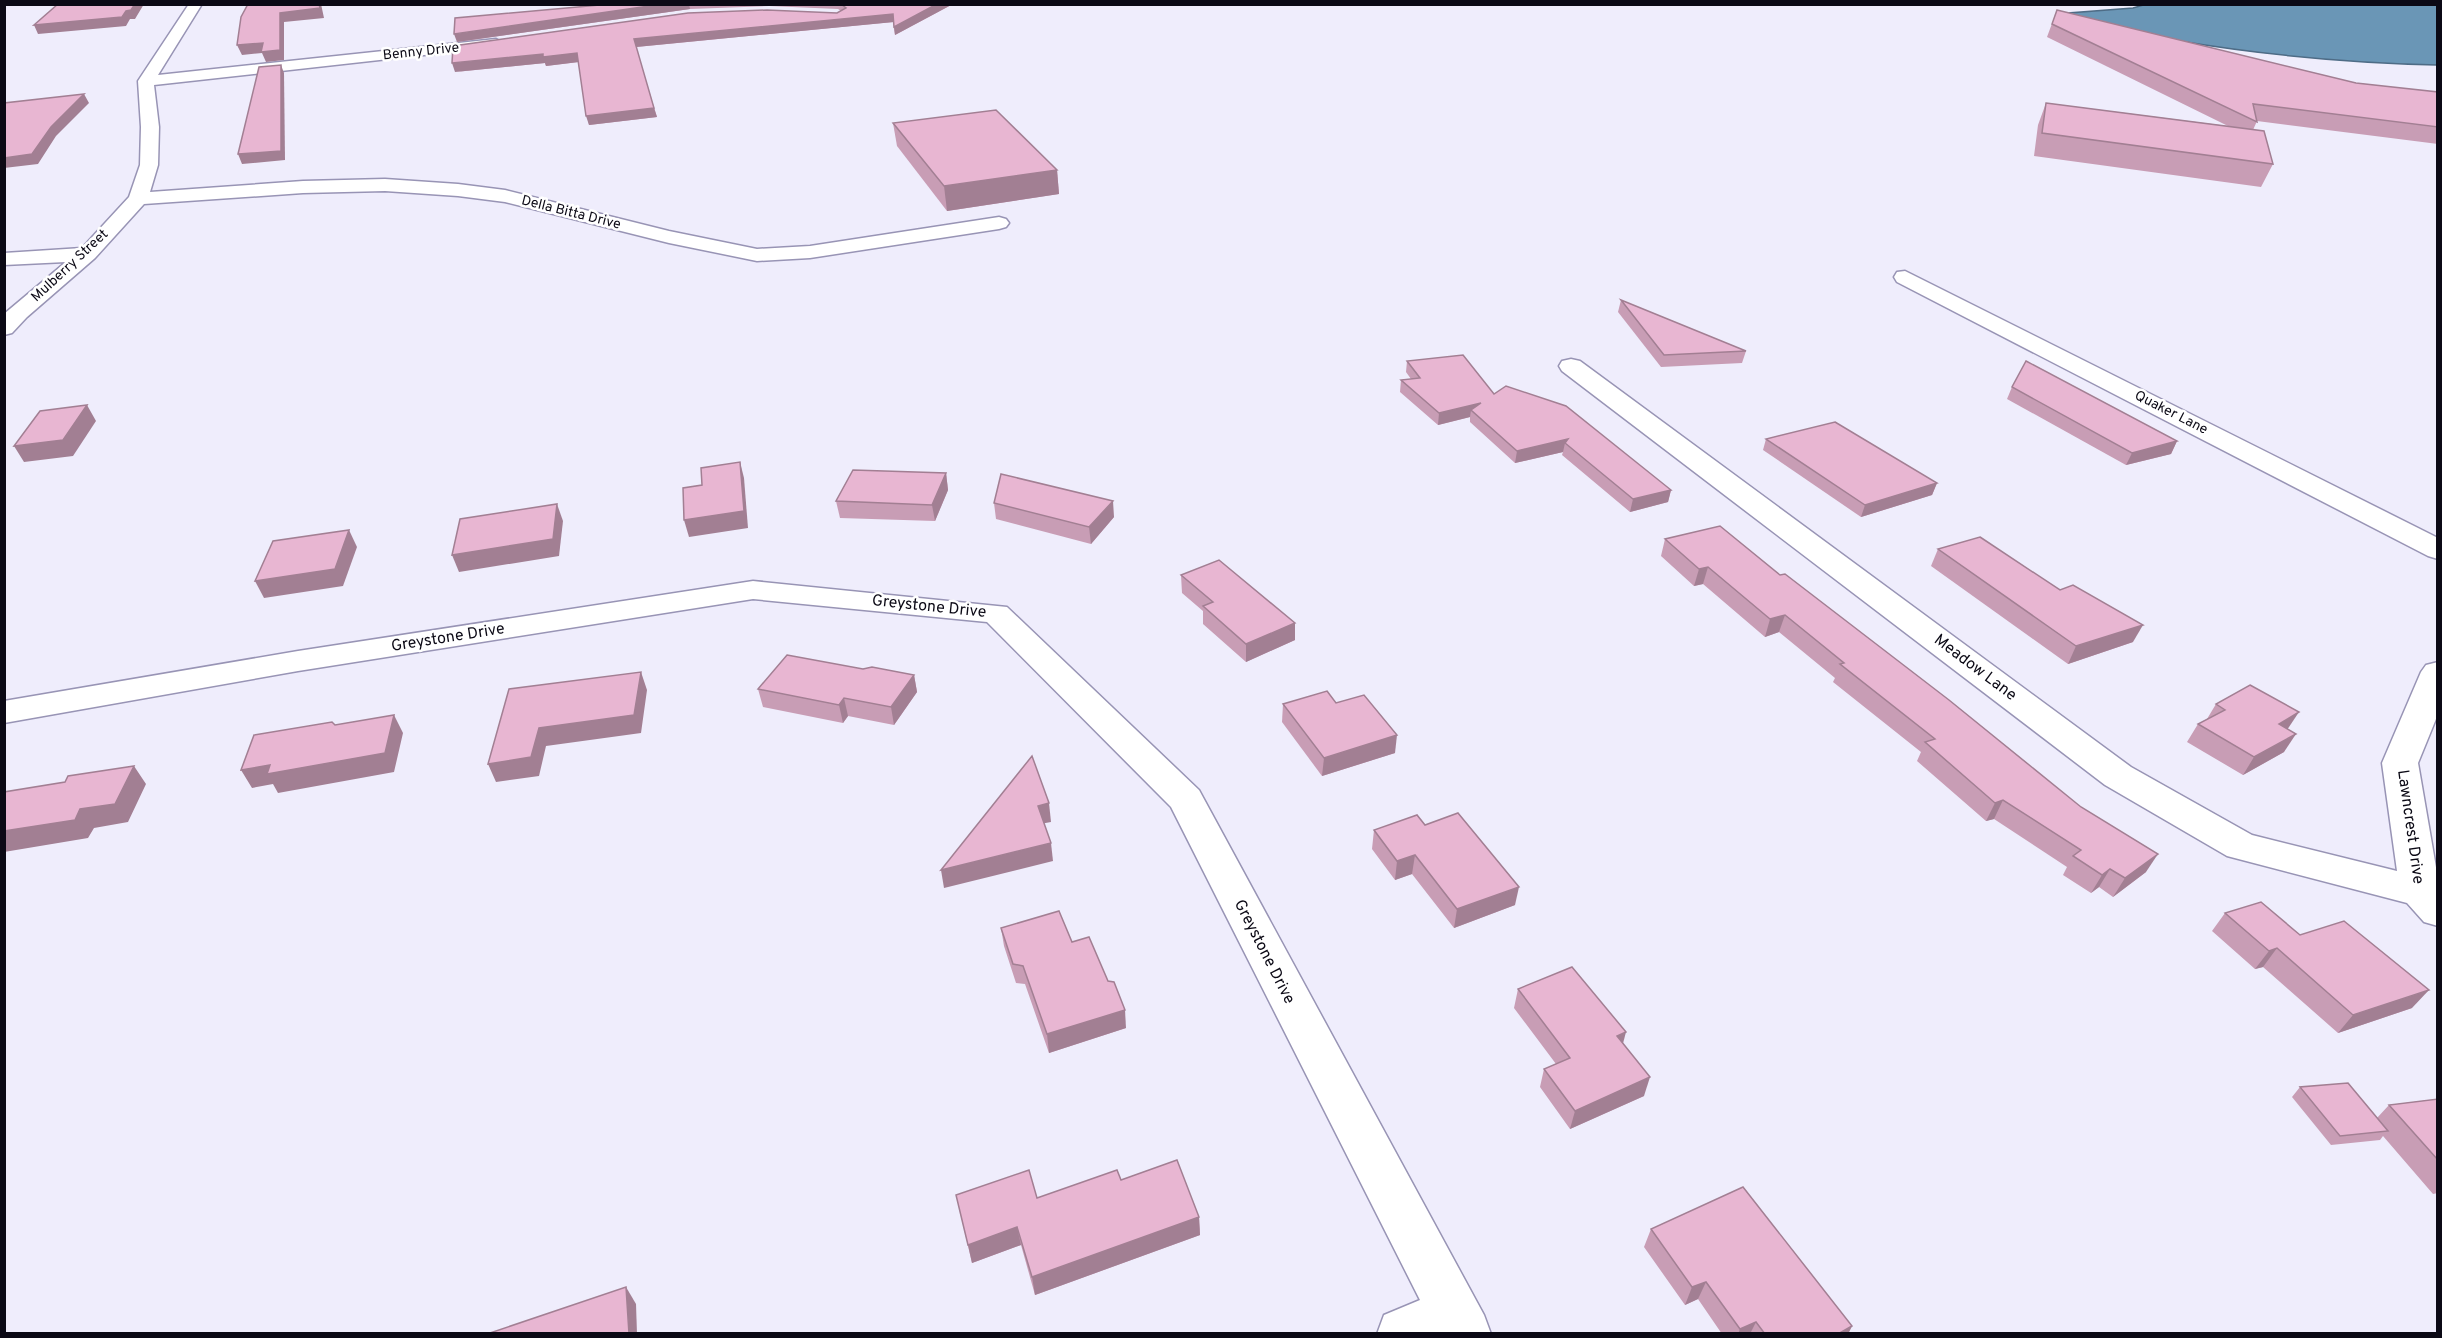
<svg xmlns="http://www.w3.org/2000/svg" width="2442" height="1338" font-family="Overpass,sans-serif">
	<style>
		.water { fill: #6a96b6; stroke: #4e6c86; stroke-width: 1.5 }
		.lines { fill: none; stroke-linecap: round; stroke-linejoin: round }
		.minor-casing { stroke: #9894b5; stroke-width: 3 }
		.minor { fill: #fff; fill-rule: evenodd }
		.wall { fill: #c89db5 }
		.shaded-wall { fill: #a27f93 }
		.building { fill: #e8b6d2; stroke: #a27f93; stroke-width: 1.5 }
		.labels { text-anchor: middle; dominant-baseline: central; stroke-width: 5; stroke-linejoin: round; paint-order: stroke }
		.far-street-label { font-size: 14px; fill: #0b0915; stroke: #fff }
		.street-label { font-size: 16px; fill: #0b0915; stroke: #fff }
	</style>
	<rect width="100%" height="100%" fill="#efedfc"/>
	<path class="water" d="M2147,4l290,1v60c-122,-3 -243,-17 -362,-45l-6,-7 64,-5z"/>
	<g class="lines">
		<defs>
			<g id="minor">
				<polygon points="189,4 202,4 158,75 496,39 503,43 496,47 154,85 159,127 158,165 150,192 303,181 385,179 458,184 505,190 669,231 757,249 810,246 999,217 1006,219 1009,223 1006,227 999,229 810,258 757,261 669,243 505,202 458,196 385,191 303,193 144,204 95,258 27,317 12,333 4,335 4,314 66,262 4,265 4,253 82,248 129,197 140,165 141,127 138,81"/>
				<polygon points="1905,271 2438,538 2438,559 2428,556 1897,282 1894,277 1897,272"/>
				<polygon points="1571,359 1580,361 2131,767 2252,835 2397,871 2382,763 2421,672 2426,665 2438,662 2438,714 2418,763 2438,879 2438,926 2424,922 2407,903 2227,856 2105,785 1562,371 1559,366 1562,361"/>
				<polygon points="753,581 1007,607 1199,790 1484,1315 1491,1334 1377,1334 1384,1315 1420,1300 1171,807 987,622 753,599 298,671 4,723 4,701 298,651"/>
			</g>
		</defs>
		<use href="#minor" class="minor-casing"/>
		<use href="#minor" class="minor"/>
	</g>
	<g class="wall">
		<polygon points="611,4 953,4 895,35 893,22 636,47 657,117 589,125 578,62 546,66 545,63 455,72 837,13 841,11 838,9 769,6 690,9 457,42"/>
		<polygon points="2057,10 2356,83 2438,92 2438,144 2257,121 2253,130 2273,164 2261,187 2034,156 2038,125 2046,103 2228,126 2047,37"/>
		<polygon points="893,123 1057,170 1059,194 947,211 897,146"/>
		<polygon points="1621,300 1746,351 1742,363 1661,367 1618,312"/>
		<polygon points="1407,361 1494,394 1671,490 1668,502 1630,512 1562,455 1563,452 1515,463 1470,422 1470,417 1438,425 1400,392 1401,380 1411,379 1406,372"/>
		<polygon points="2012,387 2177,441 2171,454 2126,465 2007,399"/>
		<polygon points="1766,439 1937,483 1932,495 1861,517 1763,450"/>
		<polygon points="946,473 948,490 935,521 840,518 836,501"/>
		<polygon points="994,503 1114,517 1091,544 996,519"/>
		<polygon points="1720,526 2146,872 2113,897 2099,887 2091,893 2063,875 2067,867 1994,819 1986,821 1917,761 1921,752 1833,682 1835,678 1779,632 1765,637 1703,584 1694,586 1661,556 1665,539"/>
		<polygon points="1938,549 2133,642 2068,664 1931,566"/>
		<polygon points="1181,575 1295,623 1295,640 1246,662 1203,624 1203,611 1182,593"/>
		<polygon points="863,669 914,675 917,692 894,725 848,716 843,723 763,707 758,689"/>
		<polygon points="1336,703 1395,753 1322,776 1282,722 1283,704"/>
		<polygon points="2216,704 2288,729 2284,752 2243,775 2187,742 2198,724 2207,719"/>
		<polygon points="1425,825 1515,905 1454,928 1412,874 1395,880 1372,849 1374,830"/>
		<polygon points="2225,913 2300,935 2412,1008 2338,1033 2263,967 2255,969 2212,931"/>
		<polygon points="1001,928 1126,1028 1049,1053 1025,984 1016,983 1004,946"/>
		<polygon points="1518,989 1623,1044 1644,1096 1570,1129 1540,1087 1544,1069 1556,1064 1514,1008"/>
		<polygon points="2300,1087 2377,1118 2389,1105 2438,1099 2438,1193 2433,1194 2383,1136 2380,1140 2331,1145 2292,1097"/>
		<polygon points="1121,1180 1199,1217 1200,1235 1035,1295 1021,1245 972,1263 956,1195 1037,1198"/>
		<polygon points="1651,1229 1852,1326 1848,1334 1722,1334 1698,1299 1685,1305 1644,1247"/>
	</g>
	<g class="shaded-wall">
		<polygon points="135,4 144,4 135,19 130,19 126,26 38,34 34,25 126,11"/>
		<polygon points="321,4 324,18 284,22 284,60 266,62 262,53 242,55 237,45 263,43 280,13"/>
		<polygon points="663,4 689,4 690,9 457,42 454,34"/>
		<polygon points="937,4 953,4 895,35 894,27"/>
		<polygon points="893,14 894,22 636,47 634,39"/>
		<polygon points="577,53 579,62 546,66 545,63 455,72 452,63 543,54"/>
		<polygon points="281,65 284,73 285,160 242,164 238,154"/>
		<polygon points="84,94 89,103 56,136 38,164 4,168 4,158 51,127"/>
		<polygon points="654,108 657,117 589,125 586,116"/>
		<polygon points="1057,170 1059,194 947,211 944,186"/>
		<polygon points="1481,403 1471,410 1470,417 1438,425 1439,413"/>
		<polygon points="87,405 96,421 73,456 24,462 14,446"/>
		<polygon points="1568,439 1565,443 1563,452 1515,463 1517,451"/>
		<polygon points="2177,441 2171,454 2126,465 2132,453"/>
		<polygon points="740,462 744,478 748,528 689,537 684,520"/>
		<polygon points="946,473 948,490 935,521 932,505"/>
		<polygon points="1937,483 1932,495 1861,517 1865,505"/>
		<polygon points="1671,490 1668,502 1630,512 1633,499"/>
		<polygon points="1113,501 1114,517 1091,544 1089,527"/>
		<polygon points="557,504 563,521 559,556 459,572 452,555"/>
		<polygon points="349,530 357,547 343,586 264,598 255,581"/>
		<polygon points="1708,567 1703,584 1694,586 1699,569"/>
		<polygon points="1785,615 1779,632 1765,637 1770,619"/>
		<polygon points="1295,623 1295,640 1246,662 1246,644"/>
		<polygon points="2143,625 2133,642 2068,664 2076,646"/>
		<polygon points="641,672 647,690 641,733 546,746 539,776 496,782 488,764 539,728"/>
		<polygon points="914,675 917,692 894,725 891,707"/>
		<polygon points="844,698 848,716 843,723 839,705"/>
		<polygon points="2299,712 2287,730 2279,724"/>
		<polygon points="394,715 403,733 394,772 278,793 273,784 252,788 241,770"/>
		<polygon points="2296,734 2284,752 2243,775 2254,757"/>
		<polygon points="1397,735 1395,753 1322,776 1324,758"/>
		<polygon points="134,766 146,784 128,822 94,828 88,838 4,852 4,831 80,809"/>
		<polygon points="2003,800 1994,819 1986,821 1995,803"/>
		<polygon points="1049,803 1051,822 1040,824 1038,806"/>
		<polygon points="1051,843 1053,861 944,888 941,870"/>
		<polygon points="2158,854 2146,872 2113,897 2125,878"/>
		<polygon points="1415,855 1412,874 1395,880 1397,861"/>
		<polygon points="2110,869 2099,887 2091,893 2102,875"/>
		<polygon points="1519,887 1515,905 1454,928 1457,909"/>
		<polygon points="2277,948 2263,967 2255,969 2269,951"/>
		<polygon points="2429,990 2412,1008 2338,1033 2353,1015"/>
		<polygon points="1125,1010 1126,1028 1049,1053 1047,1034"/>
		<polygon points="1626,1032 1621,1051 1617,1036"/>
		<polygon points="1650,1077 1644,1096 1570,1129 1575,1111"/>
		<polygon points="1199,1217 1200,1235 1035,1295 1032,1277"/>
		<polygon points="1017,1227 1021,1245 972,1263 968,1245"/>
		<polygon points="1706,1282 1698,1299 1685,1305 1692,1287"/>
		<polygon points="626,1287 636,1304 637,1334 629,1334"/>
		<polygon points="1756,1322 1750,1334 1738,1334 1740,1329"/>
		<polygon points="1852,1326 1848,1334 1838,1334"/>
	</g>
	<g class="building">
		<polygon points="58,4 135,4 131,10 126,11 122,17 34,25"/>
		<polygon points="248,4 319,4 320,8 280,13 280,50 261,52 263,43 237,45 241,17"/>
		<polygon points="611,4 663,4 454,34 455,18"/>
		<polygon points="841,4 937,4 894,27 893,14 634,39 654,108 586,116 577,53 543,57 543,54 452,63 453,46 688,13 767,10 837,13 846,8"/>
		<polygon points="2057,10 2356,83 2438,92 2438,127 2253,104 2257,122 2052,24"/>
		<polygon points="281,65 281,151 238,154 259,67"/>
		<polygon points="84,94 51,127 32,154 4,158 4,103"/>
		<polygon points="2046,103 2264,131 2273,164 2042,133"/>
		<polygon points="996,110 1057,170 944,186 893,123"/>
		<polygon points="1621,300 1746,351 1664,355"/>
		<polygon points="1463,355 1494,394 1506,386 1566,406 1671,490 1633,499 1565,443 1568,439 1517,451 1471,410 1481,403 1439,413 1401,380 1420,378 1407,361"/>
		<polygon points="2026,361 2177,441 2132,453 2012,387"/>
		<polygon points="87,405 63,440 14,446 40,411"/>
		<polygon points="1835,422 1937,483 1865,505 1766,439"/>
		<polygon points="740,462 744,511 684,520 683,488 702,485 701,468"/>
		<polygon points="853,470 946,473 932,505 836,501"/>
		<polygon points="1001,474 1113,501 1089,527 994,503"/>
		<polygon points="557,504 553,539 452,555 460,519"/>
		<polygon points="1720,526 1780,575 1785,574 1949,700 2081,807 2158,854 2125,878 2110,869 2102,875 2073,856 2081,850 2003,800 1995,803 1925,742 1935,739 1840,664 1844,663 1785,615 1770,619 1708,567 1699,569 1665,539"/>
		<polygon points="349,530 335,569 255,581 273,541"/>
		<polygon points="1980,537 2060,590 2073,585 2143,625 2076,646 1938,549"/>
		<polygon points="1219,560 1295,623 1246,644 1203,606 1213,602 1181,575"/>
		<polygon points="787,655 863,669 872,667 914,675 891,707 844,698 839,705 758,689"/>
		<polygon points="641,672 634,715 539,728 531,757 488,764 509,689"/>
		<polygon points="2250,685 2299,712 2279,724 2296,734 2254,757 2198,724 2225,710 2216,704"/>
		<polygon points="1327,691 1336,703 1364,695 1397,735 1324,758 1283,704"/>
		<polygon points="394,715 385,753 267,774 270,765 241,770 254,735 332,722 335,725"/>
		<polygon points="1032,756 1049,803 1038,806 1051,843 941,870"/>
		<polygon points="134,766 115,804 80,809 75,820 4,831 4,792 65,782 68,776"/>
		<polygon points="1458,813 1519,887 1457,909 1415,855 1397,861 1374,830 1417,815 1425,825"/>
		<polygon points="2261,902 2300,935 2344,921 2429,990 2353,1015 2277,948 2269,951 2225,913"/>
		<polygon points="1059,911 1072,942 1089,937 1108,981 1114,982 1125,1010 1047,1034 1023,966 1013,964 1001,928"/>
		<polygon points="1572,967 1626,1032 1617,1036 1650,1077 1575,1111 1544,1069 1570,1058 1518,989"/>
		<polygon points="2348,1083 2388,1131 2340,1136 2300,1087"/>
		<polygon points="2438,1099 2438,1160 2389,1105"/>
		<polygon points="1177,1160 1199,1217 1032,1277 1017,1227 968,1245 956,1195 1029,1170 1037,1198 1117,1170 1121,1180"/>
		<polygon points="1743,1187 1852,1326 1838,1334 1765,1334 1756,1322 1740,1329 1706,1282 1692,1287 1651,1229"/>
		<polygon points="626,1287 629,1334 487,1334"/>
	</g>
	<g class="labels">
		<g class="far-street-label">
			<text transform="translate(421 52) rotate(-6)">Benny Drive</text>
			<text transform="translate(571 213) rotate(14)">Della Bitta Drive</text>
			<text transform="translate(70 266) rotate(-43)">Mulberry Street</text>
			<text transform="translate(2171 413) rotate(27)">Quaker Lane</text>
		</g>
		<g class="street-label">
			<text transform="translate(929 607) rotate(6)">Greystone Drive</text>
			<text transform="translate(448 638) rotate(-9)">Greystone Drive</text>
			<text transform="translate(1975 668) rotate(37)">Meadow Lane</text>
			<text transform="translate(2410 827) rotate(82)">Lawncrest Drive</text>
			<text transform="translate(1264 952) rotate(63)">Greystone Drive</text>
		</g>
	</g>
	<rect width="2442" height="1338" fill="none" stroke="#0b0915" stroke-width="12"/>
</svg>
